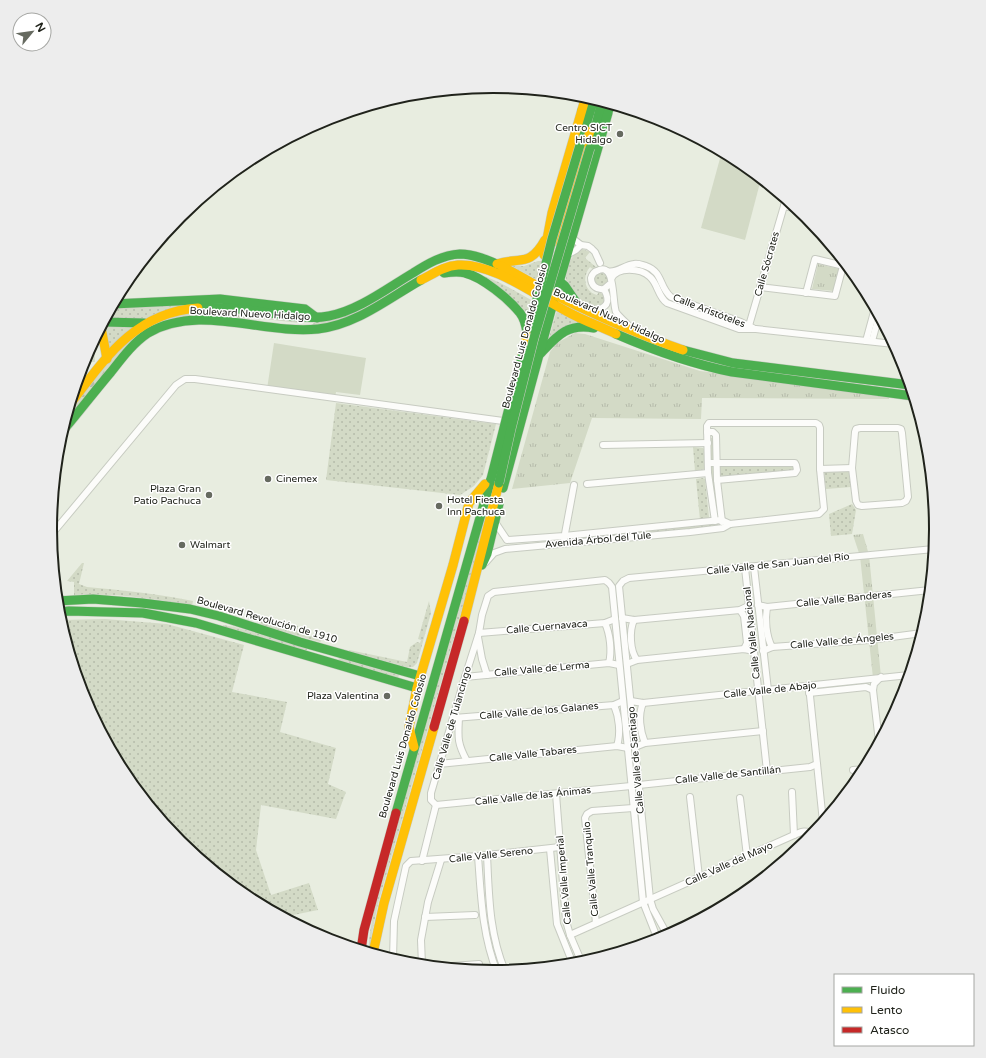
<svg xmlns="http://www.w3.org/2000/svg" width="986" height="1058" font-family="'Varela Round',sans-serif">
	<style>
		.grass { fill: url(#grass-dots) }
		.forest { fill: url(#forest-firs) }
		.park { fill: url(#park-tufts) }
		.pitch { fill: #d3dac6 }
		.lines { fill: none; stroke-linecap: round; stroke-linejoin: round }
		.street-casing { stroke: #c7cbc1; stroke-width: 8 }
		.fast-casing { stroke: #c7cbc1; stroke-width: 10 }
		.slow-casing { stroke: #c7cbc1; stroke-width: 10 }
		.jam-casing { stroke: #c7cbc1; stroke-width: 10 }
		.street { stroke: #fcfcfa; stroke-width: 6 }
		.fast { stroke: #4caf50; stroke-width: 9 }
		.slow { stroke: #ffc107; stroke-width: 9 }
		.jam { stroke: #c62828; stroke-width: 9 }
		.fast-bridge-casing { stroke: #c7cbc1; stroke-width: 10; stroke-linecap: butt }
		.fast-bridge { stroke: #4caf50; stroke-width: 9 }
		.poi-dot { fill: #666a60; stroke: #fff; stroke-width: 1.5 }
		.labels { text-anchor: middle; dominant-baseline: central; stroke-width: 3; stroke-linejoin: round; paint-order: stroke }
		.poi-label { font-size: 10px; fill: #20231b; stroke: #fff; text-anchor: end }
		.street-label { font-size: 10px; fill: #20231b; stroke: #fff }
		.rim { fill: none; stroke: #20231b; stroke-width: 2 }
	</style>
	<defs>
		<pattern id="grass-dots" width="8" height="8" patternUnits="userSpaceOnUse"><rect width="8" height="8" fill="#d3dac6"/><path d="M2 2h.1M6 6h.1" fill="none" stroke="#b5bbaa" stroke-width="1.8" stroke-linecap="round"/></pattern>
		<pattern id="forest-firs" width="22" height="20" patternUnits="userSpaceOnUse"><rect width="22" height="20" fill="#d3dac6"/><path d="M5 1l3.5 6h-7zM16 11l3.5 6h-7z" fill="#b5bbaa"/></pattern>
		<pattern id="park-tufts" width="24" height="20" patternUnits="userSpaceOnUse"><rect width="24" height="20" fill="#d3dac6"/><path d="M3 7l-1-3M5 7V3M7 7l1-3M15 17l-1-3M17 17v-4M19 17l1-3" fill="none" stroke="#b5bbaa"/></pattern>
	</defs>
	<rect width="100%" height="100%" fill="#e8ede0"/>
	<g class="grass">
		<path d="M582,249l8,3 -5,6 11,9 -2,3 -4,-3c-8,9 -6,25 7,28l2,-3 6,4 -1,7c-12,10 -32,-7 -37,-19 -4,-11 4,-31 15,-35z"/>
		<polygon points="538,261 542,261 539,281 512,266 524,266"/>
		<path d="M461,269c26,5 49,19 72,32l-5,22 -4,-7z"/>
		<circle cx="601" cy="280" r="7"/>
		<polygon points="113,304 180,305 180,306 144,320 113,320 111,317 109,311"/>
		<polygon points="557,312 583,323 548,342 556,313"/>
		<polygon points="104,325 136,325 108,353"/>
		<polygon points="336,403 496,424 483,475 474,486 460,495 326,480"/>
		<polygon points="711,438 714,438 714,474 718,519 716,519 711,474"/>
		<polygon points="693,447 703,448 705,450 705,469 695,471"/>
		<polygon points="720,466 793,466 793,470 720,477"/>
		<polygon points="848,471 850,474 851,487 826,489 824,472"/>
		<polygon points="703,478 705,479 709,517 708,519 700,520 696,479"/>
		<polygon points="492,497 477,556 378,904 372,933 370,952 368,952 370,932 375,903 473,555"/>
		<polygon points="852,504 856,510 852,534 831,536 829,514"/>
		<polygon points="718,524 719,526 568,541 568,538"/>
		<path d="M82,563h2l-5,21 8,3c35,3 71,7 106,14l-1,5c-39,-8 -78,-13 -118,-11v-13l-7,-1z"/>
		<polygon points="429,601 431,613 417,663 413,667 407,667 349,651 349,650 407,662 410,647 417,642 420,643 421,640 418,639"/>
		<polygon points="253,616 298,626 297,633 323,639 320,642 264,626 252,617"/>
		<polygon points="105,619 167,624 244,645 232,692 287,702 280,732 336,748 328,784 346,792 336,819 261,805 256,850 271,895 309,883 318,910 283,917 247,897 180,842 125,775 84,698 60,620"/>
		<polygon points="223,625 235,627 307,648 307,650 295,649 223,627"/>
		<polygon points="339,658 399,675 398,678 338,661"/>
	</g>
	<g class="forest">
		<polygon points="431,267 392,290 378,301 337,323 311,326 314,323 314,320 323,319"/>
		<polygon points="201,310 301,320 300,323 255,318 241,319 200,315 187,316 174,319 156,320"/>
		<polygon points="146,325 159,325 147,331 64,425 68,410 116,352"/>
	</g>
	<g class="park">
		<polygon points="818,264 839,269 834,291 812,289"/>
		<polygon points="575,333 585,334 700,371 889,394 889,399 702,398 701,419 592,418 570,483 512,489 550,352 557,343"/>
		<polygon points="863,534 869,555 881,677 873,678 860,556 853,535"/>
	</g>
	<g class="pitch">
		<polygon points="722,151 739,161 761,179 745,240 701,228"/>
		<polygon points="94,340 95,362 83,362 84,359"/>
		<polygon points="274,343 366,358 360,395 336,392 335,398 267,389"/>
	</g>
	<g class="lines">
		<defs>
			<g id="street">
				<polyline points="784,206 799,209"/>
				<polyline points="572,238 581,245 588,246 592,249 595,252 600,263"/>
				<polyline points="567,255 576,250 581,245"/>
				<path d="M607,271c9,3 17,-6 27,-7 4,-1 8,1 12,2 17,6 13,21 25,31l70,25 12,6"/>
				<path d="M611,279c6,-13 30,-11 39,-2 8,7 8,20 17,26l72,26h17l138,15"/>
				<path d="M611,283l-7,6c-7,1 -13,-3 -13,-11 1,-3 2,-6 6,-7 19,-11 15,32 19,41 2,4 13,13 17,18"/>
				<polyline points="760,287 835,296 843,266"/>
				<polyline points="806,293 815,259 848,267"/>
				<path d="M592,313c14,-6 20,-9 12,-24"/>
				<polyline points="748,329 786,199"/>
				<polyline points="866,341 875,308"/>
				<polyline points="872,341 879,316"/>
				<polygon points="860,428 898,428 901,429 902,433 908,497 906,501 902,503 862,506 858,505 856,501 852,468 855,432 856,429"/>
				<polyline points="707,432 713,432 716,435 717,480 722,522"/>
				<polyline points="603,445 708,443"/>
				<polyline points="708,463 795,463 796,465 797,470 795,473 717,480"/>
				<polyline points="820,469 852,468"/>
				<polyline points="587,484 708,473"/>
				<polyline points="495,522 507,540 564,536 721,520 730,524"/>
				<polyline points="51,535 176,385 185,379 195,379 503,421"/>
				<polyline points="564,539 574,485"/>
				<polyline points="486,562 494,553 505,549 690,532 723,528 730,524 819,514 824,509 820,469 820,428 819,425 816,423 709,423 707,426 708,473 715,521"/>
				<polyline points="754,567 768,690"/>
				<polyline points="745,568 767,771"/>
				<polyline points="758,605 767,607 930,590"/>
				<path d="M767,607c-2,12 -1,29 5,40"/>
				<polyline points="740,610 744,616 747,643 744,649"/>
				<polyline points="622,618 634,620 740,610 750,605"/>
				<path d="M634,620c-5,11 -4,31 3,40"/>
				<path d="M605,623c5,11 7,28 4,40"/>
				<polyline points="479,633 605,623 615,619"/>
				<polyline points="478,637 482,659 487,675"/>
				<polyline points="763,651 772,647 869,640 922,633"/>
				<polyline points="627,664 637,660 744,649 754,651"/>
				<polyline points="465,677 609,663 619,665"/>
				<polyline points="809,686 823,822"/>
				<polyline points="809,693 866,687 873,690"/>
				<polyline points="631,701 643,703 909,675"/>
				<path d="M643,703c-5,12 -3,28 2,40"/>
				<path d="M614,705c5,12 7,28 3,41"/>
				<polyline points="454,718 614,705 623,701"/>
				<path d="M459,718c-1,19 -2,25 8,43"/>
				<polyline points="879,742 873,690 874,684 881,677"/>
				<polyline points="635,747 645,743 763,731"/>
				<polyline points="439,764 617,746 628,748"/>
				<polyline points="853,770 865,769"/>
				<polyline points="639,785 810,767 817,764"/>
				<polyline points="792,792 794,835"/>
				<polyline points="556,794 566,921 570,935 582,963"/>
				<polyline points="690,797 699,877"/>
				<polyline points="740,798 747,856"/>
				<polyline points="436,805 431,800 431,793 465,677 479,633 482,615 488,596 494,592 605,580 609,583 612,587 643,902 658,940"/>
				<polyline points="436,805 631,786"/>
				<polyline points="550,849 557,924 573,964"/>
				<path d="M487,855c2,40 2,78 18,116"/>
				<path d="M478,856c3,39 4,79 19,116"/>
				<polyline points="422,861 436,805"/>
				<polyline points="425,917 475,915"/>
				<polyline points="596,923 585,818 587,814 592,811 633,808"/>
				<path d="M570,935l224,-100c7,-3 12,-6 19,0"/>
				<polyline points="668,936 653,909 650,899 619,586 623,581 629,578 934,549"/>
				<polyline points="393,959 394,921 406,866 411,861 478,856 560,847"/>
				<polyline points="422,965 421,940 428,902 441,860"/>
				<polyline points="439,967 479,964"/>
			</g>
			<g id="fast">
				<polyline points="599,124 610,108"/>
				<polyline points="581,130 582,110"/>
				<polyline points="580,145 594,99"/>
				<polyline points="590,148 602,101"/>
				<path d="M444,273c7,-1 14,-2 21,0 17,4 44,26 55,40 4,5 6,13 7,20"/>
				<polyline points="559,281 565,286 578,305"/>
				<polyline points="113,304 220,299 305,309 317,318"/>
				<path d="M198,308c28,-2 57,3 85,7 15,2 31,4 46,1 30,-6 57,-27 84,-43 14,-9 29,-18 47,-19 14,0 28,6 41,12"/>
				<polyline points="104,322 144,323"/>
				<path d="M616,334c37,16 76,30 116,38l181,24"/>
				<polyline points="683,350 733,363 910,385"/>
				<path d="M540,354c17,-18 27,-31 54,-26"/>
				<path d="M61,433c17,-20 33,-41 50,-61 11,-14 22,-29 37,-39 51,-30 116,2 170,-4 38,-4 71,-31 103,-49"/>
				<polyline points="503,488 553,303 608,113"/>
				<polyline points="482,565 487,554 499,504"/>
				<polyline points="57,601 93,599 142,603 190,609 219,616 300,642 420,676"/>
				<polyline points="58,612 69,611 143,613 196,623 417,688"/>
				<polyline points="396,813 491,479"/>
			</g>
			<g id="slow">
				<polyline points="559,243 560,231 590,131"/>
				<polyline points="544,255 552,213 586,96"/>
				<path d="M497,264c23,-7 33,3 48,-24"/>
				<path d="M501,266c16,8 30,17 46,25 44,22 89,43 136,59"/>
				<path d="M421,280c12,-6 23,-14 37,-15 36,-2 76,30 108,46 16,9 33,15 50,23"/>
				<polyline points="101,327 107,359"/>
				<polyline points="522,355 531,321"/>
				<path d="M71,403c34,-45 65,-91 127,-95"/>
				<polyline points="464,621 499,483"/>
				<polyline points="414,747 409,727 417,688 453,565 469,503 485,484"/>
				<polyline points="373,953 384,903 434,727"/>
			</g>
			<g id="jam">
				<polyline points="434,727 464,621"/>
				<polyline points="361,950 364,930 396,813"/>
			</g>
		</defs>
		<use href="#street" class="street-casing"/>
		<use href="#fast" class="fast-casing"/>
		<use href="#slow" class="slow-casing"/>
		<use href="#jam" class="jam-casing"/>
		<use href="#street" class="street"/>
		<use href="#fast" class="fast"/>
		<use href="#slow" class="slow"/>
		<use href="#jam" class="jam"/>
		<defs>
			<g id="fast-bridge">
				<polyline points="530,328 552,239 580,145"/>
				<polyline points="491,479 524,349"/>
				<polyline points="499,483 511,429 534,338 590,148"/>
			</g>
		</defs>
		<use href="#fast-bridge" class="fast-bridge-casing"/>
		<use href="#fast-bridge" class="fast-bridge"/>
	</g>
	<g class="poi-dot">
		<circle cx="620" cy="134" r="4"/>
		<circle cx="268" cy="479" r="4"/>
		<circle cx="209" cy="495" r="4"/>
		<circle cx="439" cy="506" r="4"/>
		<circle cx="182" cy="545" r="4"/>
		<circle cx="387" cy="696" r="4"/>
	</g>
	<g class="labels">
		<g class="poi-label">
			<text x="612" y="128">Centro SICT<tspan x="612" dy="12">Hidalgo</tspan></text>
			<text x="276" y="479" text-anchor="start">Cinemex</text>
			<text x="201" y="489">Plaza Gran<tspan x="201" dy="12">Patio Pachuca</tspan></text>
			<text x="447" y="500" text-anchor="start">Hotel Fiesta<tspan x="447" dy="12">Inn Pachuca</tspan></text>
			<text x="190" y="545" text-anchor="start">Walmart</text>
			<text x="379" y="696">Plaza Valentina</text>
		</g>
		<g class="street-label">
			<text transform="translate(767 264) rotate(-74)">Calle Sócrates</text>
			<text transform="translate(709 311) rotate(21)">Calle Aristóteles</text>
			<text transform="translate(250 314) rotate(3)">Boulevard Nuevo Hidalgo</text>
			<text transform="translate(609 316) rotate(24)">Boulevard Nuevo Hidalgo</text>
			<text transform="translate(525 336) rotate(-75)">Boulevard Luis Donaldo Colosio</text>
			<text transform="translate(598 540) rotate(-5)">Avenida Árbol del Tule</text>
			<text transform="translate(778 564) rotate(-6)">Calle Valle de San Juan del Río</text>
			<text transform="translate(844 599) rotate(-6)">Calle Valle Banderas</text>
			<text transform="translate(267 620) rotate(16)">Boulevard Revolución de 1910</text>
			<text transform="translate(547 627) rotate(-5)">Calle Cuernavaca</text>
			<text transform="translate(752 633) rotate(-96)">Calle Valle Nacional</text>
			<text transform="translate(842 641) rotate(-5)">Calle Valle de Ángeles</text>
			<text transform="translate(542 669) rotate(-5)">Calle Valle de Lerma</text>
			<text transform="translate(770 690) rotate(-6)">Calle Valle de Abajo</text>
			<text transform="translate(539 711) rotate(-5)">Calle Valle de los Galanes</text>
			<text transform="translate(452 723) rotate(-74)">Calle Valle de Tulancingo</text>
			<text transform="translate(403 746) rotate(-74)">Boulevard Luis Donaldo Colosio</text>
			<text transform="translate(533 754) rotate(-6)">Calle Valle Tabares</text>
			<text transform="translate(636 760) rotate(-95)">Calle Valle de Santiago</text>
			<text transform="translate(728 775) rotate(-6)">Calle Valle de Santillán</text>
			<text transform="translate(533 796) rotate(-6)">Calle Valle de las Ánimas</text>
			<text transform="translate(491 855) rotate(-6)">Calle Valle Sereno</text>
			<text transform="translate(729 864) rotate(-24)">Calle Valle del Mayo</text>
			<text transform="translate(591 869) rotate(-95)">Calle Valle Tranquilo</text>
			<text transform="translate(564 880) rotate(-95)">Calle Valle Imperial</text>
		</g>
	</g>
	<path d="M0 0H986V1058H0ZM57 529a436 436 0 1 1 872 0a436 436 0 1 1-872 0Z" fill="#ededed" fill-rule="evenodd"/>
	<path class="rim" d="M57 529a436 436 0 1 1 872 0a436 436 0 1 1-872 0Z"/>
	<rect x="834" y="974" width="140" height="72" fill="#ffffff" stroke="#a6a7a4"/>
	<rect x="842" y="987" width="20" height="6" fill="#4caf50" stroke="#a6a7a4"/>
	<text x="870" y="994" font-size="12" fill="#20231b">Fluido</text>
	<rect x="842" y="1007" width="20" height="6" fill="#ffc107" stroke="#a6a7a4"/>
	<text x="870" y="1014" font-size="12" fill="#20231b">Lento</text>
	<rect x="842" y="1027" width="20" height="6" fill="#c62828" stroke="#a6a7a4"/>
	<text x="870" y="1034" font-size="12" fill="#20231b">Atasco</text>
	<g transform="translate(32 32) rotate(61)"><circle r="19" fill="#ffffff" stroke="#a6a7a4"/>
	<path d="M0-3L7 15L0 10L-7 15Z" fill="#666a60"/>
	<text y="-6" font-size="11" font-weight="bold" text-anchor="middle" fill="#20231b">N</text>
	</g>
</svg>
